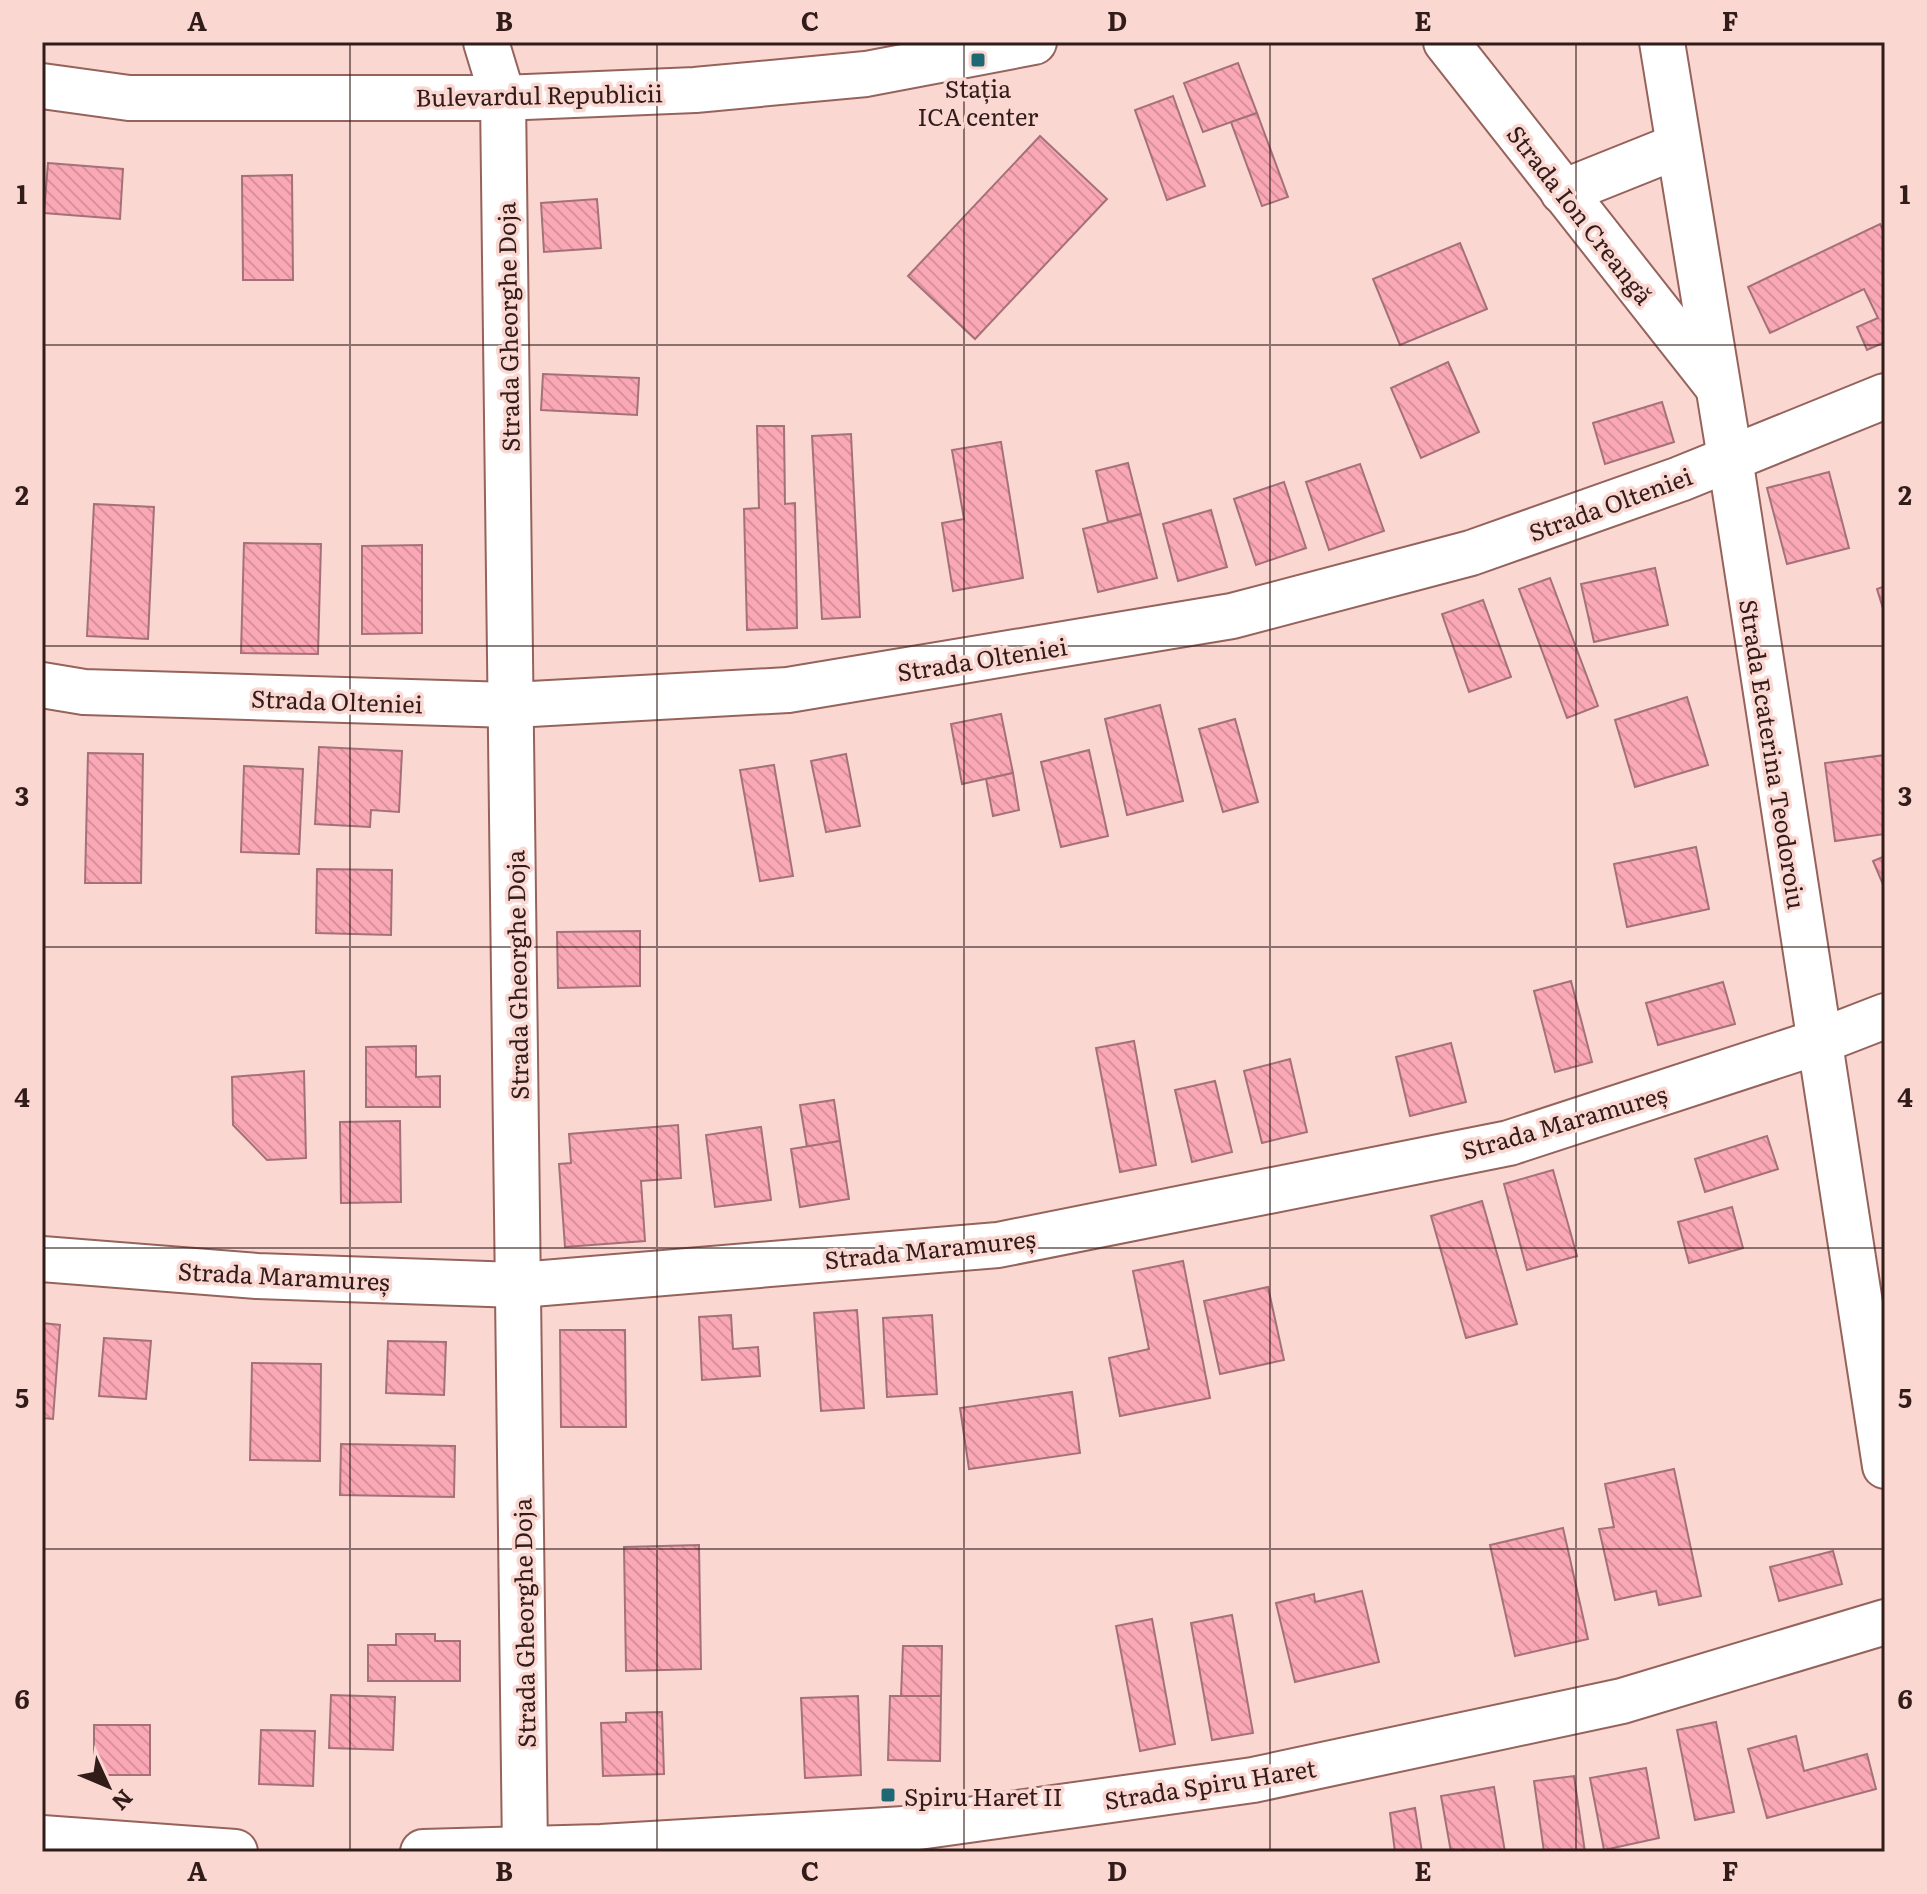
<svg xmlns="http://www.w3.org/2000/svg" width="1927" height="1894" font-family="Literata,serif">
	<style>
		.building { fill: url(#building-back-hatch); stroke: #a57179; stroke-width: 2 }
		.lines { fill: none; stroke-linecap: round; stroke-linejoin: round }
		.minor-casing { stroke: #95635b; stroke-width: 48 }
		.major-casing { stroke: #95635b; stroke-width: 48 }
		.minor { stroke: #fff; stroke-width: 44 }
		.major { stroke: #fff; stroke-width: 44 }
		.grid { fill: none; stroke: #311c19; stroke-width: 2; stroke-opacity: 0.55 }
		.poi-dot { fill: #1e6873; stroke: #fbd7d2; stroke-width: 3 }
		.labels { text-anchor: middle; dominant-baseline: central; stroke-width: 7; stroke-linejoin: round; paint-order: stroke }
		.poi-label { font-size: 24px; fill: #311c19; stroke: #fbd7d2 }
		.street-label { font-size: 24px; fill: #311c19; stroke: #fbd7d2 }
		.neatline { fill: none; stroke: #311c19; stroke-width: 3 }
		.grid-label { font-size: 26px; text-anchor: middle; font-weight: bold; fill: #311c19 }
	</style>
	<defs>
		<pattern id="building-back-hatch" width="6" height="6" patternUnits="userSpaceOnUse" patternTransform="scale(2)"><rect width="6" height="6" fill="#faa8b6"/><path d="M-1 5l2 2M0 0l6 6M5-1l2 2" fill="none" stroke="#d7909c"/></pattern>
	</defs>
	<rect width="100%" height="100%" fill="#fbd7d2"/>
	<g class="building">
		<polygon points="1238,63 1257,113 1203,132 1184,83"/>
		<polygon points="1173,96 1205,186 1167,200 1135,110"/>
		<polygon points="1257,113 1288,197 1262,206 1231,122"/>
		<polygon points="1040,136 1107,199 975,339 908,276"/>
		<polygon points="48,163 123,169 120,219 44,213"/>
		<polygon points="292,175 293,280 243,280 242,176"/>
		<polygon points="597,199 601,248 544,252 541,203"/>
		<polygon points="1880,224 1885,234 1885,342 1867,350 1857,327 1878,318 1864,289 1770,333 1748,287"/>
		<polygon points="1460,243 1487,309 1400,345 1373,279"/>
		<polygon points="1448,362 1479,432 1421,458 1391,388"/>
		<polygon points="543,374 639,378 637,415 541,410"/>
		<polygon points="1662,402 1674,442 1605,464 1593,423"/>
		<polygon points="757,426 784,426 785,504 795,503 797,628 747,630 744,509 759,508"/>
		<polygon points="851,434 860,617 822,619 812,436"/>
		<polygon points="1001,442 1023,578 953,591 942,523 964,519 952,450"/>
		<polygon points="1128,463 1141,514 1108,522 1096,471"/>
		<polygon points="1360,464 1384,531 1329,550 1306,482"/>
		<polygon points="1829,472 1849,548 1787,564 1767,488"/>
		<polygon points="1284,482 1306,548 1256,565 1234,499"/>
		<polygon points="94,504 154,507 148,639 87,636"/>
		<polygon points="1211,510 1227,567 1178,581 1163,524"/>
		<polygon points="1141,514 1157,578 1098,592 1083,529"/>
		<polygon points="244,543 321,544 318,654 241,653"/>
		<polygon points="422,545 422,633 362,634 362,546"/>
		<polygon points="1655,568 1668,625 1594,642 1581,584"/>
		<polygon points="1550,578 1598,706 1567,718 1519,589"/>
		<polygon points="1885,586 1885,615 1877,589"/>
		<polygon points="1483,600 1511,677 1469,692 1442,614"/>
		<polygon points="1687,697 1708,765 1635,787 1615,720"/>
		<polygon points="1160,705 1183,801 1127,815 1105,719"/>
		<polygon points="1001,714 1013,773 962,784 951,724"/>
		<polygon points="1235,719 1258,802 1223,812 1199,729"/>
		<polygon points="319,747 402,751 399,812 371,810 370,827 315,824"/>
		<polygon points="1089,750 1108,836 1061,847 1041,762"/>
		<polygon points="88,753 143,754 141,883 85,883"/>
		<polygon points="846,754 860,826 826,832 811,761"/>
		<polygon points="1885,755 1885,834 1835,841 1825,763"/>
		<polygon points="774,765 793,876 760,881 740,770"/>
		<polygon points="244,766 303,769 299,854 241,852"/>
		<polygon points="1013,773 1019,810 993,816 986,779"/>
		<polygon points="1696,847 1709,909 1627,927 1614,864"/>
		<polygon points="1885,856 1885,889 1873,861"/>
		<polygon points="317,869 392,870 391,935 316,933"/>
		<polygon points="640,931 640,986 558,988 557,932"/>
		<polygon points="1571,981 1592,1062 1555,1072 1534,991"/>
		<polygon points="1723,982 1735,1024 1658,1045 1646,1003"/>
		<polygon points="1134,1041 1156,1165 1120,1172 1096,1048"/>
		<polygon points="1451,1043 1466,1102 1410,1116 1396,1057"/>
		<polygon points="416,1046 416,1077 440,1076 440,1107 366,1107 366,1047"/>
		<polygon points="1290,1059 1307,1132 1262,1143 1244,1071"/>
		<polygon points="304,1071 306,1158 267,1160 233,1125 232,1077"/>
		<polygon points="1215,1081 1232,1152 1192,1162 1175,1090"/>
		<polygon points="834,1100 840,1141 807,1147 800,1105"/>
		<polygon points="400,1121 401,1202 341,1203 340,1122"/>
		<polygon points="678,1125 681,1178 641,1181 645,1241 565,1247 559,1164 571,1163 569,1134"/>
		<polygon points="761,1127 771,1200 715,1207 706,1135"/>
		<polygon points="1767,1136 1778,1169 1705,1192 1695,1159"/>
		<polygon points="840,1141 849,1199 800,1207 791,1149"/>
		<polygon points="1553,1170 1577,1256 1527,1270 1504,1184"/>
		<polygon points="1482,1201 1517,1324 1466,1338 1431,1216"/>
		<polygon points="1732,1207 1743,1248 1689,1263 1678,1222"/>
		<polygon points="1183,1261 1210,1398 1120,1416 1109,1358 1149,1349 1133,1271"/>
		<polygon points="1268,1287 1284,1360 1220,1374 1204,1301"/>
		<polygon points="857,1310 864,1408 821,1411 814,1313"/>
		<polygon points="731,1315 733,1349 758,1347 760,1376 702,1380 699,1317"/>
		<polygon points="932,1315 937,1394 887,1397 883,1318"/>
		<polygon points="42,1323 60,1325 53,1419 42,1418"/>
		<polygon points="560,1330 625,1330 626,1427 561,1427"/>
		<polygon points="104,1338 151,1341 146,1399 99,1396"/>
		<polygon points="388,1341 446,1342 444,1395 386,1393"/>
		<polygon points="252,1363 321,1364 320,1461 250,1460"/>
		<polygon points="1072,1392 1080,1453 969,1469 960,1408"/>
		<polygon points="341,1444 455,1446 454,1497 340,1495"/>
		<polygon points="1674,1469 1701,1596 1659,1605 1656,1591 1615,1600 1599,1529 1614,1527 1605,1484"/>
		<polygon points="1563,1528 1588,1639 1515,1656 1490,1545"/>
		<polygon points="699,1545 701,1669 626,1671 624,1547"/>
		<polygon points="1833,1551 1842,1584 1779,1601 1770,1567"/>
		<polygon points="1362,1591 1379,1662 1295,1682 1276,1603 1314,1594 1315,1602"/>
		<polygon points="1232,1615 1253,1733 1212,1740 1191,1623"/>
		<polygon points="1152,1619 1175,1744 1140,1751 1116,1626"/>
		<polygon points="396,1634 435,1634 435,1641 460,1641 460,1681 368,1681 368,1645 396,1645"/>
		<polygon points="903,1646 942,1646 941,1696 901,1696"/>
		<polygon points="331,1695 395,1697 393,1750 329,1748"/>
		<polygon points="858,1696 861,1775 805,1778 801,1698"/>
		<polygon points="890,1696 941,1696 940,1761 888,1760"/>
		<polygon points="662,1712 664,1774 603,1776 601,1723 626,1722 626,1713"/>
		<polygon points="1716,1722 1734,1812 1695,1820 1677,1730"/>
		<rect x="94" y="1725" width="56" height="50"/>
		<polygon points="261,1730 315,1731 313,1786 259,1784"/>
		<polygon points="1796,1736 1804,1771 1867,1754 1876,1789 1767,1818 1748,1749"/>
		<polygon points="1646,1768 1659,1838 1604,1850 1590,1778"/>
		<polygon points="1574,1776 1585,1852 1544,1852 1534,1781"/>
		<polygon points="1494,1787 1505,1852 1451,1852 1441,1796"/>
		<polygon points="1415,1808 1422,1852 1395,1852 1390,1813"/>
	</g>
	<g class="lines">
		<defs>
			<g id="minor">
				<polyline points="486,42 503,98 525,1852"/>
				<polyline points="1446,42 1717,386"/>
				<polyline points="1662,42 1730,458 1885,1466"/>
				<polyline points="1563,192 1678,146"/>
				<polyline points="42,685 84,692 513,705 788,690 1232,616 1471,553 1680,479 1885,396"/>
				<polyline points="42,1259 257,1276 520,1285 998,1245 1509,1143 1818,1042 1885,1016"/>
				<polyline points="42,1838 235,1852"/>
				<polyline points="423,1852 601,1847 904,1829 1253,1780 1622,1701 1885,1622"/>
			</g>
			<polyline id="major" points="42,86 129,98 503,98 695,90 866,74 1034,42"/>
		</defs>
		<use href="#minor" class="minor-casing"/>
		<use href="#major" class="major-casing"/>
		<use href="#minor" class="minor"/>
		<use href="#major" class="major"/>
	</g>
	<path class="grid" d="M350,42v1810M657,42v1810M964,42v1810M1270,42v1810M1576,42v1810M42,345h1843M42,646h1843M42,947h1843M42,1248h1843M42,1549h1843"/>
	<g class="poi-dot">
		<rect x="970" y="52" width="16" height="16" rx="4"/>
		<rect x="880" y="1787" width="16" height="16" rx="4"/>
	</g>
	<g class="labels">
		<g class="poi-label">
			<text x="978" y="87">Stația<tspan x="978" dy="28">ICA center</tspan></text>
			<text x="904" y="1795" text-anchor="start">Spiru Haret II</text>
		</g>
		<g class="street-label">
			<text transform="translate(539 94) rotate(-1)">Bulevardul Republicii</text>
			<text transform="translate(1581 214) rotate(52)">Strada Ion Creangă</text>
			<text transform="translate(507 327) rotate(-91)">Strada Gheorghe Doja</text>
			<text transform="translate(1610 503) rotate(-20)">Strada Olteniei</text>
			<text transform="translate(982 658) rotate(-9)">Strada Olteniei</text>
			<text transform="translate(337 700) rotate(2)">Strada Olteniei</text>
			<text transform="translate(1774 754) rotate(81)">Strada Ecaterina Teodoroiu</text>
			<text transform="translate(516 975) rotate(-91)">Strada Gheorghe Doja</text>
			<text transform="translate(1564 1121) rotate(-16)">Strada Maramureș</text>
			<text transform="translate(930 1248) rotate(-6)">Strada Maramureș</text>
			<text transform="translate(284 1275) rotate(3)">Strada Maramureș</text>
			<text transform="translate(523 1623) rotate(-91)">Strada Gheorghe Doja</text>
			<text transform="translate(1210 1783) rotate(-9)">Strada Spiru Haret</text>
		</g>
	</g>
	<rect width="1927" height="1894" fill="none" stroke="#fbd7d2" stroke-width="88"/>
	<g transform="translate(108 1786) rotate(134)" stroke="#fbd7d2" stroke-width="6" paint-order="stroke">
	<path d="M0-6L14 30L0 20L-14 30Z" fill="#311c19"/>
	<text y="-12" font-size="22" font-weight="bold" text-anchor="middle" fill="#311c19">N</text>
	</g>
	<rect x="44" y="44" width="1839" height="1806" class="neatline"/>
	<g class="grid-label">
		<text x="197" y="31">A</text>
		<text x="504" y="31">B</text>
		<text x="810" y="31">C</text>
		<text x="1117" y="31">D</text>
		<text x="1423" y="31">E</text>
		<text x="1730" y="31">F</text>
		<text x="22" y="204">1</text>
		<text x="1905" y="204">1</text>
		<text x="22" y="505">2</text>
		<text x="1905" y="505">2</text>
		<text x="22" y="806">3</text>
		<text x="1905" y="806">3</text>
		<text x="22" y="1107">4</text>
		<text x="1905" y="1107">4</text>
		<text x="22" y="1408">5</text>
		<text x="1905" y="1408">5</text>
		<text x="22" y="1709">6</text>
		<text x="1905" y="1709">6</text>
		<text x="197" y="1881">A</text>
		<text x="504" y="1881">B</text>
		<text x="810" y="1881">C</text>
		<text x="1117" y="1881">D</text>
		<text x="1423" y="1881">E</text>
		<text x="1730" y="1881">F</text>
	</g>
</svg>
